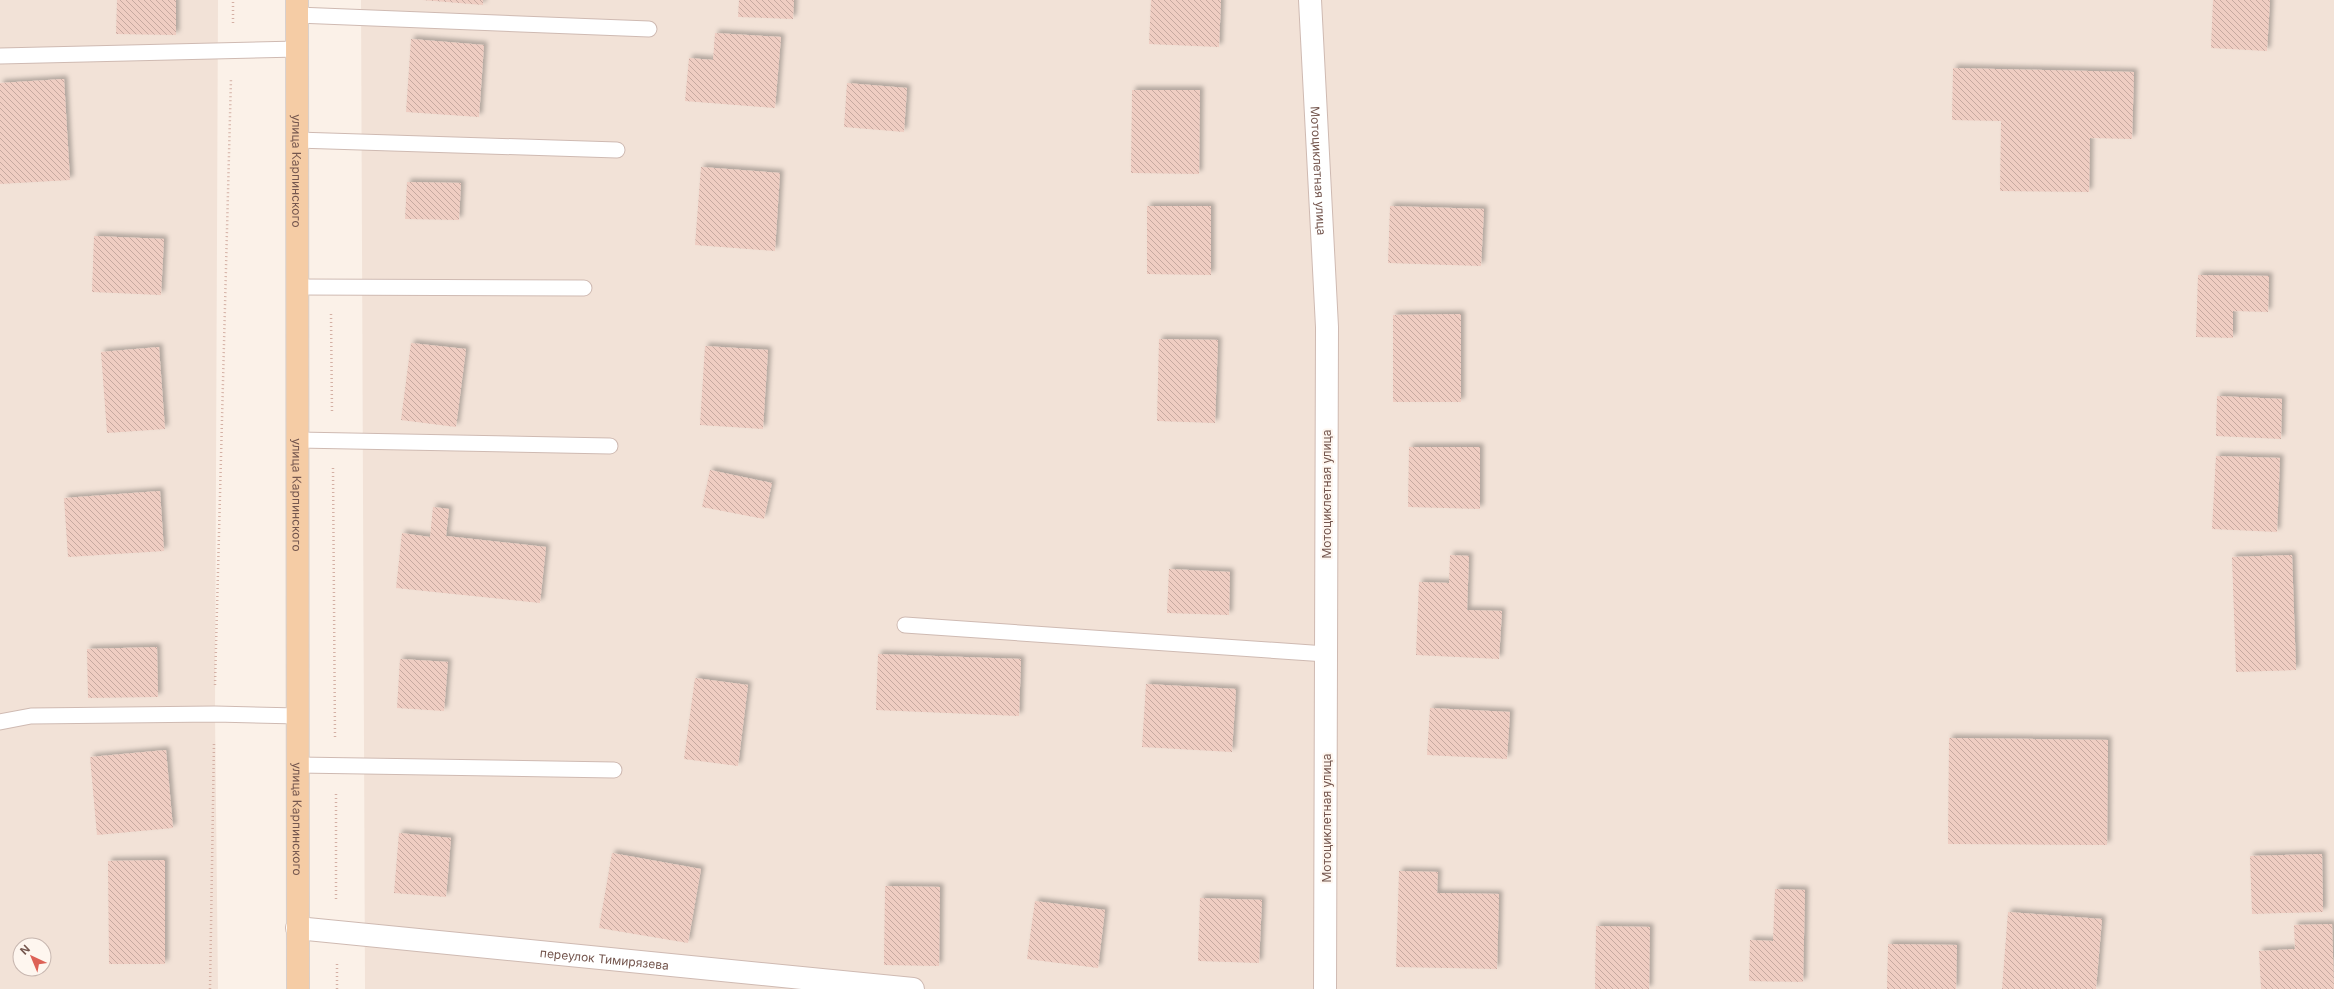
<svg xmlns="http://www.w3.org/2000/svg" width="2334" height="989" font-family="Inter,sans-serif">
	<style>
		.residential { fill: #f2e2d7; fill-rule: evenodd }
		.building { fill: url(#building-back-hatch); filter: url(#shadow) }
		.lines { fill: none; stroke-linecap: round; stroke-linejoin: round }
		.lane-casing { stroke: #cfbab2; stroke-width: 17 }
		.street-casing { stroke: #cfbab2; stroke-width: 24 }
		.primary-casing { stroke: #d8d0cd; stroke-width: 24 }
		.path { stroke: #d4b0a4; stroke-width: 2.5; stroke-dasharray: 1 3; stroke-linecap: butt }
		.lane { stroke: #fff; stroke-width: 15 }
		.street { stroke: #fff; stroke-width: 22 }
		.primary { stroke: #f5cca5; stroke-width: 22 }
		.labels { text-anchor: middle; dominant-baseline: central; stroke-width: 4; stroke-linejoin: round; paint-order: stroke }
		.street-label { font-size: 12px; fill: #74564e; stroke: #fef6ef }
	</style>
	<defs>
		<pattern id="building-back-hatch" width="6" height="6" patternUnits="userSpaceOnUse"><rect width="6" height="6" fill="#efcdc2"/><path d="M-1 5l2 2M0 0l6 6M5-1l2 2" fill="none" stroke="#c6a9a0"/></pattern>
		<filter id="shadow"><feDropShadow dx="3.5" dy="-3.5" stdDeviation="2" flood-color="#0004"/></filter>
	</defs>
	<rect width="100%" height="100%" fill="#fbf1e8"/>
	<g class="residential">
		<path d="M0,0h218l-3,714 3,275h-218zM20,945h24v24h-24z"/>
		<polygon points="361,0 2334,0 2334,989 365,989"/>
	</g>
	<g class="building">
		<polygon points="117,0 176,0 176,35 116,34"/>
		<polygon points="422,0 483,0 483,5"/>
		<polygon points="739,0 794,0 793,19 738,17"/>
		<polygon points="1151,0 1221,0 1219,47 1149,44"/>
		<polygon points="2213,0 2270,0 2267,51 2211,48"/>
		<polygon points="715,33 781,37 775,108 685,101 689,58 713,60"/>
		<polygon points="411,39 484,45 479,117 406,112"/>
		<polygon points="1953,68 2134,72 2132,139 2090,138 2089,192 2000,191 2001,121 1952,120"/>
		<polygon points="64,79 70,180 0,184 0,83"/>
		<polygon points="847,83 907,88 904,132 844,127"/>
		<polygon points="1132,90 1200,90 1199,174 1131,173"/>
		<polygon points="701,167 780,173 775,251 695,245"/>
		<polygon points="407,182 461,183 459,220 405,219"/>
		<polygon points="1147,206 1211,206 1211,275 1147,274"/>
		<polygon points="1390,206 1484,209 1481,266 1388,263"/>
		<polygon points="94,236 164,239 161,295 92,292"/>
		<polygon points="2198,275 2269,276 2268,312 2233,311 2233,338 2196,337"/>
		<polygon points="1461,314 1461,402 1393,402 1393,315"/>
		<polygon points="1159,339 1218,340 1215,423 1157,421"/>
		<polygon points="411,343 466,349 456,427 401,420"/>
		<polygon points="705,346 768,350 763,429 700,425"/>
		<polygon points="159,347 165,429 107,433 101,352"/>
		<polygon points="2217,396 2282,399 2281,439 2216,436"/>
		<polygon points="1409,447 1480,447 1480,509 1408,507"/>
		<polygon points="2216,456 2280,458 2277,532 2212,529"/>
		<polygon points="710,470 772,483 764,519 702,507"/>
		<polygon points="160,491 164,551 68,557 64,498"/>
		<polygon points="433,507 449,509 446,536 546,547 540,603 396,588 402,533 430,537"/>
		<polygon points="1450,555 1469,556 1467,610 1502,611 1499,659 1416,655 1419,582 1449,583"/>
		<polygon points="2292,555 2296,670 2236,672 2232,557"/>
		<polygon points="1169,569 1230,572 1229,615 1167,613"/>
		<polygon points="157,647 158,697 88,698 87,649"/>
		<polygon points="878,654 1021,659 1019,716 876,710"/>
		<polygon points="400,659 448,662 444,711 397,708"/>
		<polygon points="695,678 748,685 738,766 684,759"/>
		<polygon points="1146,684 1236,689 1232,752 1142,747"/>
		<polygon points="1430,708 1510,712 1507,759 1427,755"/>
		<polygon points="1949,738 2108,740 2107,845 1948,844"/>
		<polygon points="166,750 173,828 97,835 90,757"/>
		<polygon points="399,833 451,838 446,897 394,893"/>
		<polygon points="612,853 701,869 688,943 599,928"/>
		<polygon points="2322,854 2323,912 2252,914 2250,856"/>
		<polygon points="165,860 165,964 109,964 108,861"/>
		<polygon points="1399,871 1438,872 1437,893 1499,894 1497,969 1396,967"/>
		<polygon points="885,886 940,887 939,966 884,965"/>
		<polygon points="1775,889 1805,890 1803,982 1749,981 1750,940 1773,941"/>
		<polygon points="1200,898 1262,900 1259,963 1198,961"/>
		<polygon points="1035,901 1105,910 1098,968 1027,959"/>
		<polygon points="2008,912 2102,919 2096,989 2002,989"/>
		<polygon points="2332,924 2334,989 2261,989 2259,951 2295,949 2294,925"/>
		<polygon points="1596,926 1650,927 1649,989 1595,989"/>
		<polygon points="1888,944 1957,945 1956,989 1887,989"/>
	</g>
	<g class="lines">
		<defs>
			<g id="lane">
				<polyline points="297,15 649,29"/>
				<polyline points="0,56 298,49"/>
				<polyline points="297,140 617,150"/>
				<polyline points="298,287 584,288"/>
				<polyline points="298,440 610,446"/>
				<polyline points="905,625 1326,654"/>
				<polyline points="0,722 31,716 215,714 298,716"/>
				<polyline points="298,765 614,770"/>
			</g>
			<g id="street">
				<path id="s1" d="M1310,0l17,327 -2,662"/>
				<path id="s2" d="M297,928l616,61"/>
			</g>
			<g id="primary">
				<path id="s3" d="M297,0l1,989"/>
			</g>
		</defs>
		<use href="#lane" class="lane-casing"/>
		<use href="#street" class="street-casing"/>
		<use href="#primary" class="primary-casing"/>
		<g class="path">
			<polyline points="233,23 233,0"/>
			<polyline points="331,314 332,413"/>
			<polyline points="333,468 335,737"/>
			<polyline points="215,685 231,78"/>
			<polyline points="336,794 336,899"/>
			<polyline points="337,964 337,989"/>
			<polyline points="210,989 214,742"/>
		</g>
		<use href="#lane" class="lane"/>
		<use href="#street" class="street"/>
		<use href="#primary" class="primary"/>
	</g>
	<g class="labels">
		<g class="street-label">
			<text stroke="none"><textPath href="#s1" startOffset="171">Мотоциклетная улица</textPath></text>
			<text stroke="none"><textPath href="#s3" startOffset="171">улица Карпинского</textPath></text>
			<text transform="translate(1326 494) rotate(-90)">Мотоциклетная улица</text>
			<text stroke="none"><textPath href="#s3" startOffset="495">улица Карпинского</textPath></text>
			<text transform="translate(1326 818) rotate(-90)">Мотоциклетная улица</text>
			<text stroke="none"><textPath href="#s3" startOffset="819">улица Карпинского</textPath></text>
			<text stroke="none"><textPath href="#s2" startOffset="309">переулок Тимирязева</textPath></text>
		</g>
	</g>
	<g transform="translate(32 957) rotate(316)"><circle r="19" fill="#fef6ef" stroke="#c7b6af"/>
	<path d="M0-3L7 15L0 10L-7 15Z" fill="#dd6156"/>
	<text y="-6" font-size="11" font-weight="bold" text-anchor="middle" fill="#74564e">N</text>
	</g>
</svg>
